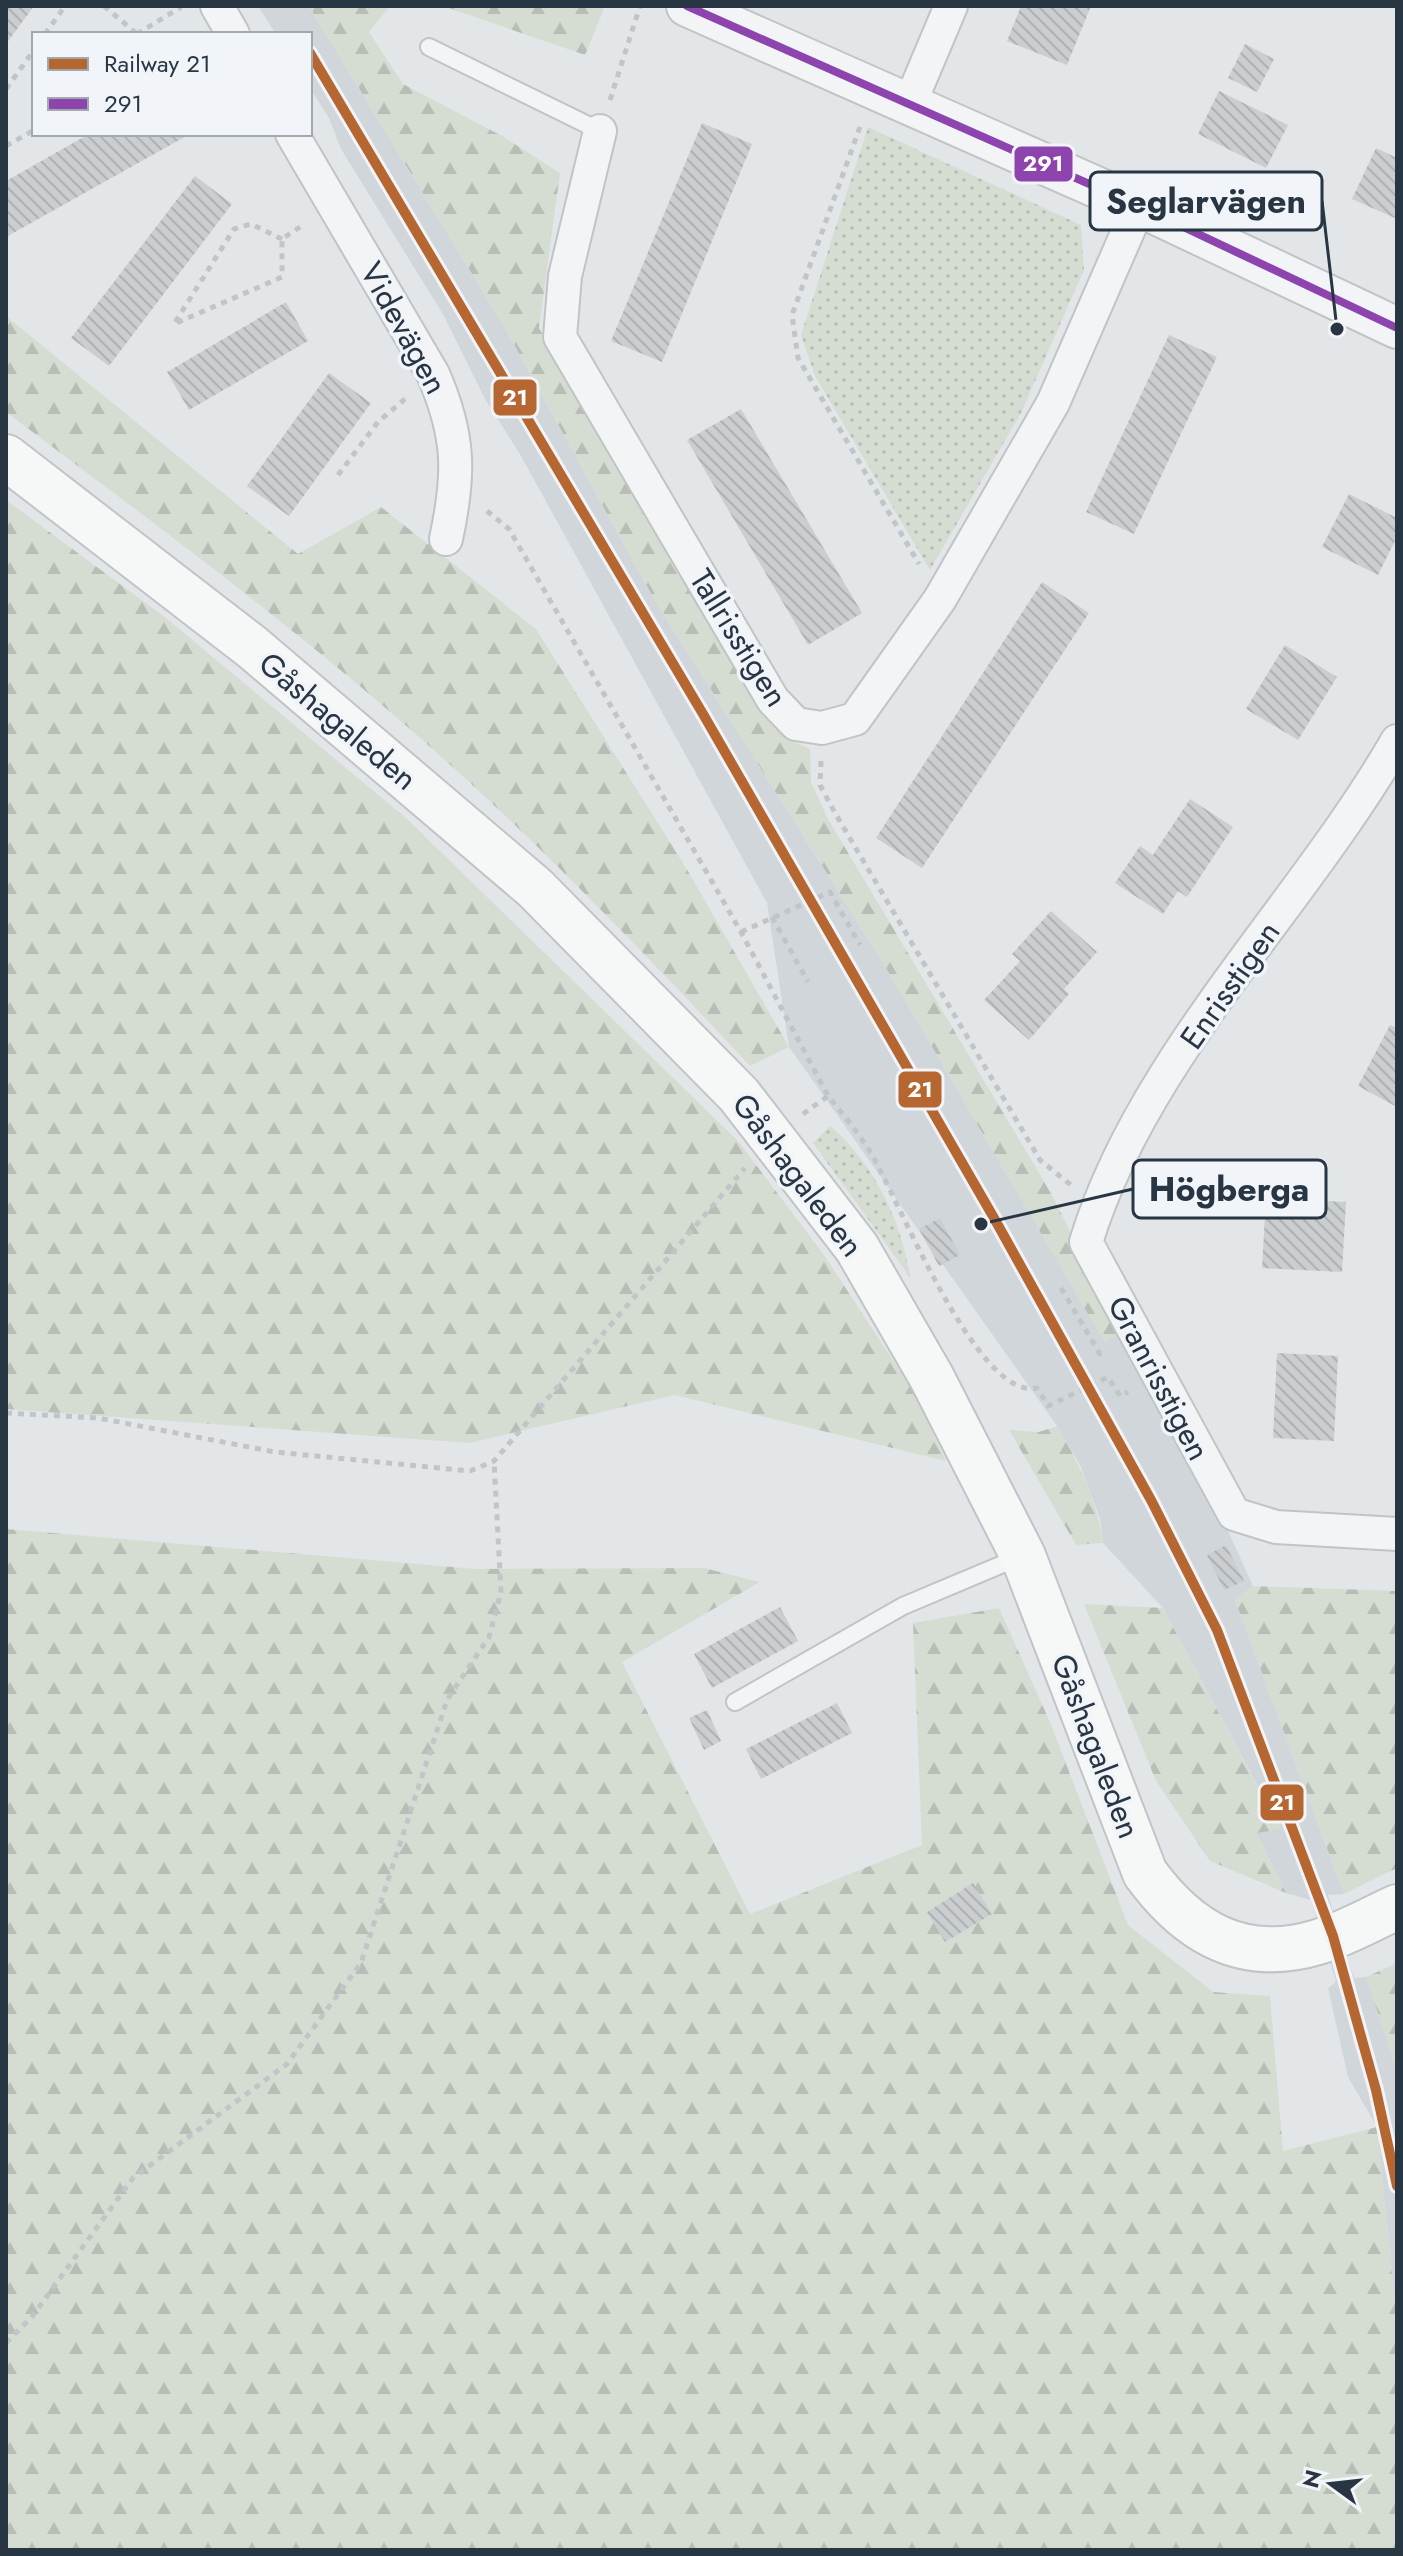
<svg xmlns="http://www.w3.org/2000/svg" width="1403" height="2556" font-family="Jost,sans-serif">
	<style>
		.built { fill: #d1d6db }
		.grass { fill: url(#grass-dots) }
		.forest { fill: url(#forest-firs) }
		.building { fill: url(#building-back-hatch) }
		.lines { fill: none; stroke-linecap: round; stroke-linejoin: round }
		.service-casing { stroke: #c1c4c6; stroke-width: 20 }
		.minor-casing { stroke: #c1c4c6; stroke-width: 36 }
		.tertiary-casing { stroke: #c1c4c6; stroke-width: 44 }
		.secondary-casing { stroke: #c1c4c6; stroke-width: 48 }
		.path { stroke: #c1c5c8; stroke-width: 5; stroke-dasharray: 6 6; stroke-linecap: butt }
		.service { stroke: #f2f4f5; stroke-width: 16 }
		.minor { stroke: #f2f4f5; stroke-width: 32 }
		.tertiary { stroke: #f2f4f5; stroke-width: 40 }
		.secondary { stroke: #f6f7f7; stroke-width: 44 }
		.bus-1-casing { stroke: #f1f4f8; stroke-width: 14 }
		.bus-1 { stroke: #8e44ad; stroke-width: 8 }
		.rail-1-casing { stroke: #f1f4f8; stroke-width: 16 }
		.rail-1 { stroke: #b56631; stroke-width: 10 }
		.labels { text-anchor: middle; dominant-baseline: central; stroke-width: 7; stroke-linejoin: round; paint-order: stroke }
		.street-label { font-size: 32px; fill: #283543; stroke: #f1f4f8 }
		.leader { fill: none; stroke: #283543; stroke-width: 3 }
		.callout-dot { fill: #283543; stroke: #f1f4f8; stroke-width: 3 }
		.callout { fill: #f1f4f8; stroke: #283543; stroke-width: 3 }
		.callout-label { font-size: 34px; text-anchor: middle; font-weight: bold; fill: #283543 }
		.line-badge { stroke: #f1f4f8; stroke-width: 3 }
		.badge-label { font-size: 22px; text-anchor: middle; font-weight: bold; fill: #fff }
	</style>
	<defs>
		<pattern id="grass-dots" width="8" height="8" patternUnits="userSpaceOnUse" patternTransform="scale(2)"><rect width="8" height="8" fill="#d5ddd3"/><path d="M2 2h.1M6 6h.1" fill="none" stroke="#b7beb6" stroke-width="1.8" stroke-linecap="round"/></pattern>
		<pattern id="forest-firs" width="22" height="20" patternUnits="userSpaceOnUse" patternTransform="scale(2)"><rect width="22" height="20" fill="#d5ddd3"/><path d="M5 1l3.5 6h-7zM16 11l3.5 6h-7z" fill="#b7beb6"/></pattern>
		<pattern id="building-back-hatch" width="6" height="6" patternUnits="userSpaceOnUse" patternTransform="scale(2)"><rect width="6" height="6" fill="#cbced1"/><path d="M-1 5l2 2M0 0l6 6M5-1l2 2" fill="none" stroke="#aeb2b5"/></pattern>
	</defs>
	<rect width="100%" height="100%" fill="#e3e6e8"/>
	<polygon class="built" points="258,6 309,6 505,328 654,599 879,956 1105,1342 1121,1333 1228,1531 1253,1586 1235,1600 1344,1894 1328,1895 1354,1978 1366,1977 1397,2070 1397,2324 1377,2127 1348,2077 1328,1988 1336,1982 1311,1900 1286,1893 1256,1833 1280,1828 1163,1608 1103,1543 1100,1519 1080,1465 1057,1426 789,1047 767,903 521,456 485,399 444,316 341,149 329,118 310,88 310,34 276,34"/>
	<g class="grass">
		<polygon points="868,127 1081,225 1084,270 1021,413 930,570 815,376 801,335"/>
		<path d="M830,1126c44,38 71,94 80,151l-97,-134z"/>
	</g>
	<g class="forest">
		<polygon points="309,6 390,6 369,32 403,84 502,136 560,173 539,328 756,704 786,738 810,749 811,782 828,819 1051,1193 1121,1333 1105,1343 879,956 654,599 505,328"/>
		<polygon points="443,6 594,6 604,9 585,55"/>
		<path d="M6,316l292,238 83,-47 155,122 152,242 101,176 -39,19c-95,-102 -191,-202 -294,-296 -142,-129 -297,-243 -450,-358z"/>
		<polygon points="6,500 166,618 407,819 738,1141 824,1255 913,1391 946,1461 675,1395 469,1443 6,1409"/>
		<path d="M1057,1426c22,37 40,74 46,117l-27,2 -67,-115 30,2z"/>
		<polygon points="6,1529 476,1569 704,1568 760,1582 622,1662 750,1914 922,1845 913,1623 999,1608 1050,1722 1128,1925 1213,1992 1270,1996 1283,2151 1377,2127 1397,2324 1397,2550 6,2550"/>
		<polygon points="1253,1586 1397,1591 1397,1868 1344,1894 1235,1600"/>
		<polygon points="1084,1604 1163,1608 1280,1829 1257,1833 1286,1893 1210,1861 1156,1781"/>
		<polygon points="1397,1963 1397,2070 1366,1977"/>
	</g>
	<g class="building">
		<polygon points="6,6 34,6 6,44"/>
		<polygon points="1021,6 1091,6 1067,65 1007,41"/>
		<polygon points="1245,44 1274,59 1257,92 1228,78"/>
		<polygon points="1219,91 1288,125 1266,168 1198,134"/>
		<polygon points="702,123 752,144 662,362 611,341"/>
		<polygon points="89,134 190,134 6,237 6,181"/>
		<polygon points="1376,148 1397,158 1397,219 1352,199"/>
		<polygon points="195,176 232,204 109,366 71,338"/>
		<polygon points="286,302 308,341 189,410 167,372"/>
		<polygon points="1169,335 1217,357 1134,534 1086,512"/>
		<polygon points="329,373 371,403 289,516 247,486"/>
		<polygon points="741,409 862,613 808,645 687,440"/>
		<polygon points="1349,494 1397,518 1397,537 1378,575 1322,547"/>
		<polygon points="1042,582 1089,613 922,868 876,838"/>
		<polygon points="1285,645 1337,677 1298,740 1246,709"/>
		<polygon points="1190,799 1233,827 1187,897 1178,891 1163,914 1115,883 1140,846 1153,855"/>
		<polygon points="1051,911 1097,952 1064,989 1069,994 1029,1040 984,1000 1020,961 1012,954"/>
		<polygon points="1390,1025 1397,1028 1397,1107 1358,1086"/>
		<polygon points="1266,1198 1346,1202 1342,1272 1262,1268"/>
		<polygon points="940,1218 960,1255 939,1266 919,1229"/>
		<polygon points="1277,1353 1338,1356 1334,1441 1273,1438"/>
		<polygon points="1226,1545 1244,1581 1224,1590 1207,1555"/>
		<polygon points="780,1607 798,1641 712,1688 694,1654"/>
		<polygon points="837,1703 852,1733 761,1779 746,1749"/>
		<polygon points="707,1710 721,1741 704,1750 689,1718"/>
		<polygon points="973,1883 992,1914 945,1942 927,1912"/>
	</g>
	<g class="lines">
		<defs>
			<g id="service">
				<polyline points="429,47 600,131"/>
				<polyline points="735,1702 903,1606 1022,1556"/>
			</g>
			<g id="minor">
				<polyline points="217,6 233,34"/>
				<polyline points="910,103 951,6"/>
				<polyline points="600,131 565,276 560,337 773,700 796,724 822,728 855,719 940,599 1053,403 1139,206"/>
				<path d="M292,134l141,240c27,62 27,100 13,165"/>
				<path d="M1397,741c-95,165 -255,317 -311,501l148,272 42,13 121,7"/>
			</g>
			<polyline id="tertiary" points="687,6 1139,206 1397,328"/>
			<path id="secondary" d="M6,457l246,190 283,241 204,207 118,153 75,130 91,178 122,317c43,59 97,92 173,69 27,-8 53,-23 79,-35"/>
		</defs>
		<use href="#service" class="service-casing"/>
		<use href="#minor" class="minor-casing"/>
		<use href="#tertiary" class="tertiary-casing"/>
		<use href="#secondary" class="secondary-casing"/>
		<g class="path">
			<polyline points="104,6 137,34"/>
			<polyline points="45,34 65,6"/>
			<polyline points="137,34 181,7"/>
			<polyline points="6,89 34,50"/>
			<polyline points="610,100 640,6"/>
			<polyline points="860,127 792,315 798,358 919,564"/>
			<polyline points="6,146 34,130"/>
			<polyline points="282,239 251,224 234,229 174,324 282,277 282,239 303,225"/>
			<polyline points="338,475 378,422 405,399"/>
			<polyline points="487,511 509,529 741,932 828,1096"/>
			<polyline points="821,761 820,785 835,813 1040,1160 1071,1185"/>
			<polyline points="772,917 808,982"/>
			<polyline points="741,932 830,892 860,945"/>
			<path d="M803,1114l25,-18c14,17 29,35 41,54 28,44 107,251 168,238l11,18 60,-29 12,19 8,-4"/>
			<polyline points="1061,1288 1100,1354 1104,1352"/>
			<polyline points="6,1413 98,1418 275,1452 470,1471 494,1461 745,1168"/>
			<polyline points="6,2343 31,2318 133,2178 287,2064 361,1963 447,1700 489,1637 501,1592 494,1461"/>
		</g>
		<use href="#service" class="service"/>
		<use href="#minor" class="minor"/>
		<use href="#tertiary" class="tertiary"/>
		<use href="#secondary" class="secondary"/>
		<defs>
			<polyline id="bus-1" points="687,6 1139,206 1397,328"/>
		</defs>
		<use href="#bus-1" class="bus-1-casing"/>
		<use href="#bus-1" class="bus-1"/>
		<defs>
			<polyline id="rail-1" points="310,53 703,714 994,1218 1151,1500 1217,1630 1333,1936 1376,2090 1397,2186"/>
		</defs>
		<use href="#rail-1" class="rail-1-casing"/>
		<use href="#rail-1" class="rail-1"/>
	</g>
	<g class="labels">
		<g class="street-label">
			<text transform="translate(404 328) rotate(61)">Videvägen</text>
			<text transform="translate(739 638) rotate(58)">Tallrisstigen</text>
			<text transform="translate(338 721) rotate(40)">Gåshagaleden</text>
			<text transform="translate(1230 985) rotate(-55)">Enrisstigen</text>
			<text transform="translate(798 1175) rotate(53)">Gåshagaleden</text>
			<text transform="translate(1159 1378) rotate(62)">Granrisstigen</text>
			<text transform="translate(1096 1746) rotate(69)">Gåshagaleden</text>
		</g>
	</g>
	<path class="leader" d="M1337 329L1322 201M981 1224L1133 1189"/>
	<g class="callout-dot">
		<circle cx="1337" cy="329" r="8"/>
		<circle cx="981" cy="1224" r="8"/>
	</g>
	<g class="callout">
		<rect x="1090" y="172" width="232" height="58" rx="8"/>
		<rect x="1133" y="1160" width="193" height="58" rx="8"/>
	</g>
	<g class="callout-label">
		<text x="1206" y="213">Seglarvägen</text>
		<text x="1229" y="1201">Högberga</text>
	</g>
	<g class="line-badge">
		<rect x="1013" y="145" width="61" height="38" rx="8" fill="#8e44ad"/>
		<rect x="492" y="378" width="46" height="39" rx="8" fill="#b56631"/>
		<rect x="897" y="1070" width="46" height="39" rx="8" fill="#b56631"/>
		<rect x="1259" y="1783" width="46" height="39" rx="8" fill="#b56631"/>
	</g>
	<g class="badge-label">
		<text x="1043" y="171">291</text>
		<text x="515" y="405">21</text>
		<text x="920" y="1097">21</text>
		<text x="1282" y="1810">21</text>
	</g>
	<rect width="1403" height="2556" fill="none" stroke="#283543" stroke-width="16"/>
	<rect x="32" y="32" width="280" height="104" fill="#f1f4f8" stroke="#a1a8b0" stroke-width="2"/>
	<rect x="48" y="58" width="40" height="12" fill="#b56631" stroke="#a1a8b0" stroke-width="2"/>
	<text x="104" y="72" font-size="24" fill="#283543">Railway 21</text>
	<rect x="48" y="98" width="40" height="12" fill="#8e44ad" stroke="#a1a8b0" stroke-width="2"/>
	<text x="104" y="112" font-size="24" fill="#283543">291</text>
	<g transform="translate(1331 2484) rotate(285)" stroke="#f1f4f8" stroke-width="6" paint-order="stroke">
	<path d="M0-6L14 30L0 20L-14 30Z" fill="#283543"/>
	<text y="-12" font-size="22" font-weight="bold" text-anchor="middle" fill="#283543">N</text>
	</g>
</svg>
